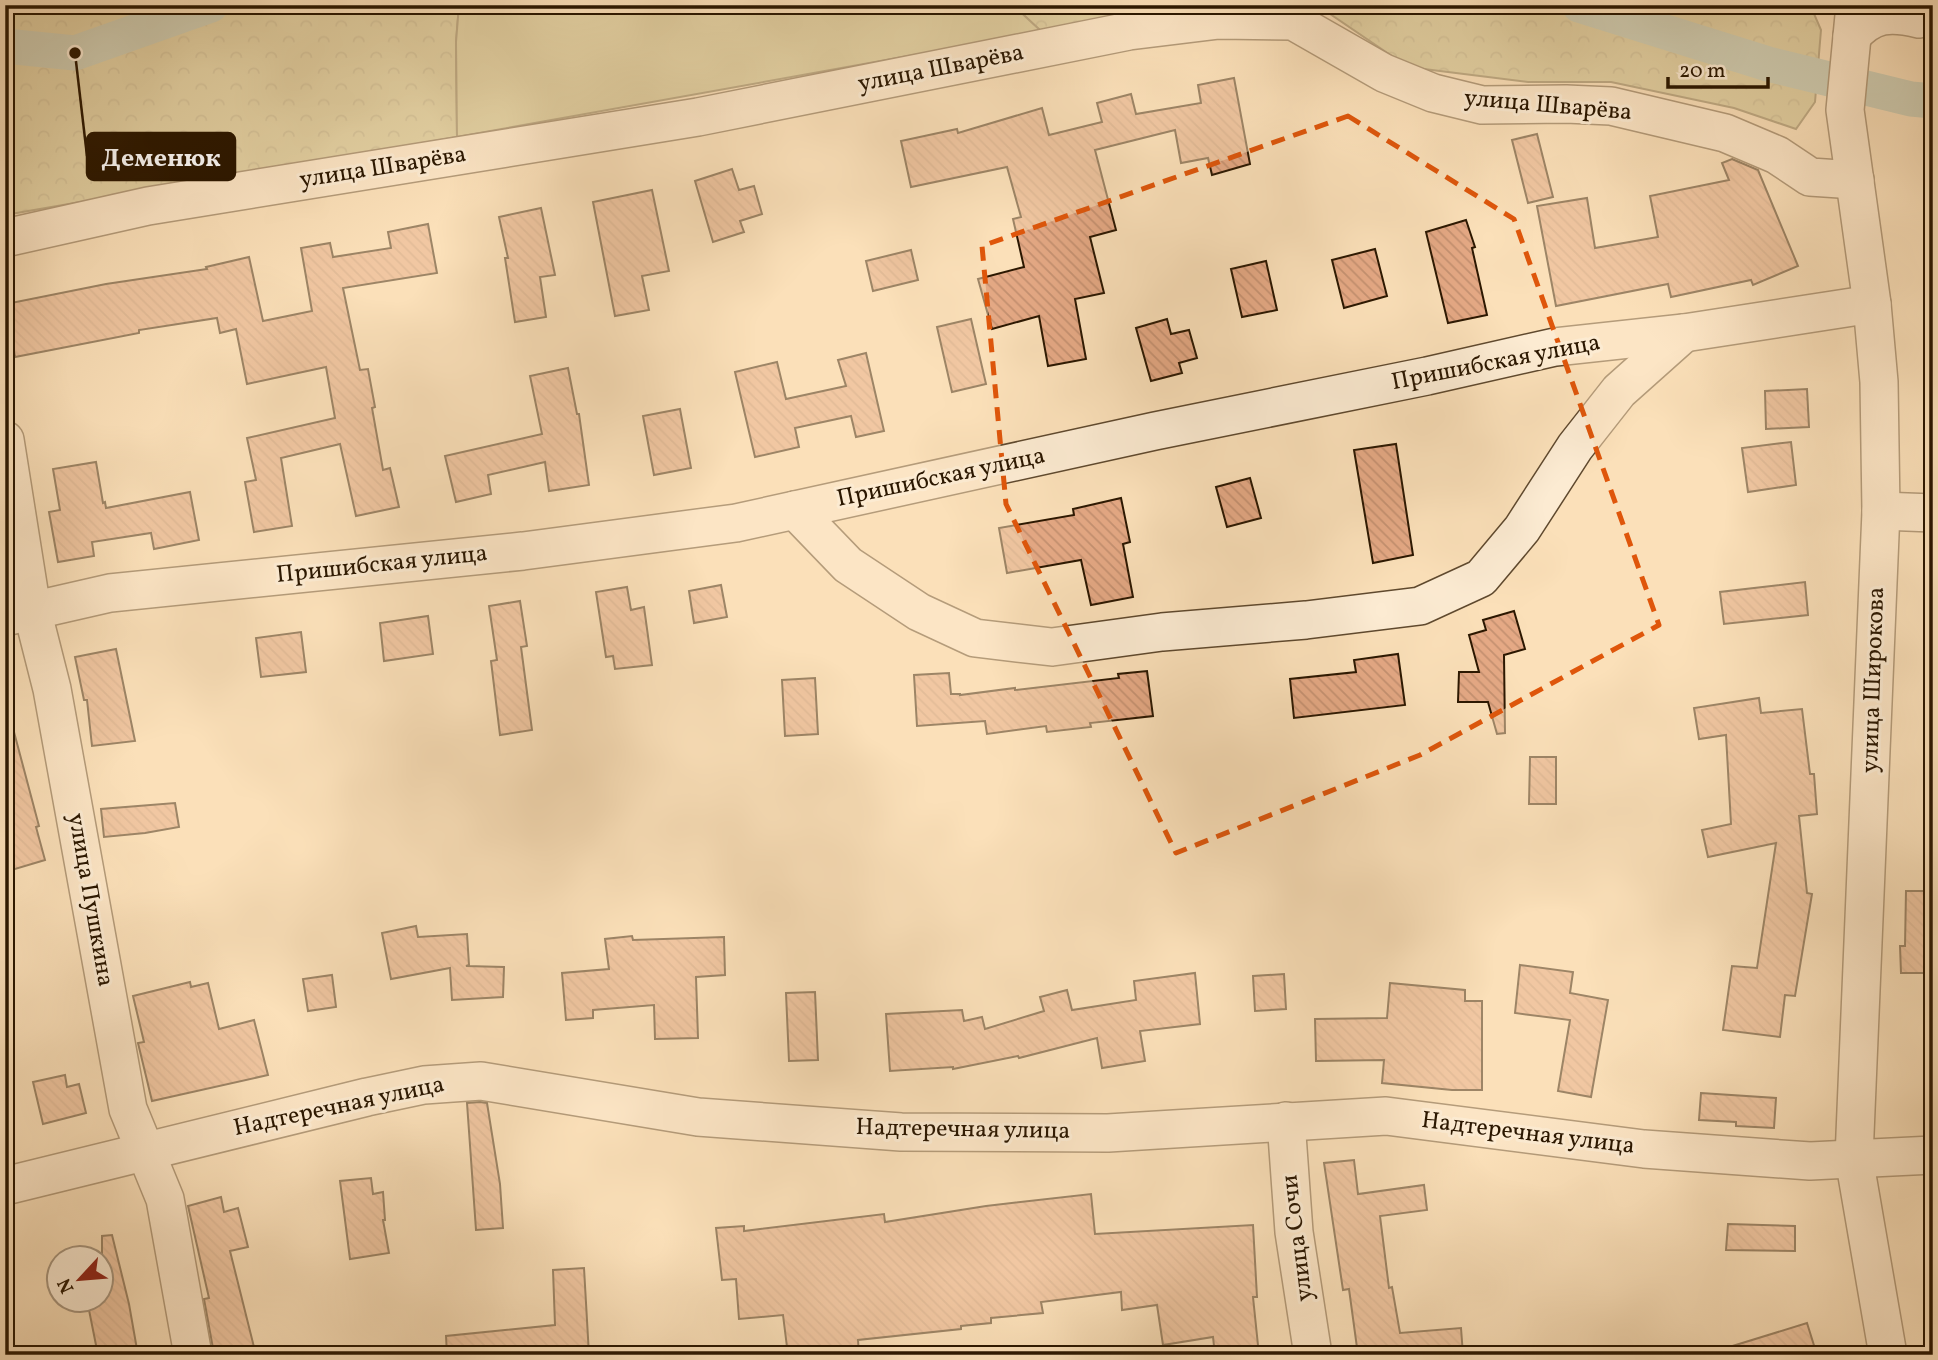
<svg xmlns="http://www.w3.org/2000/svg" width="1938" height="1360" font-family="Vollkorn,serif">
	<style>
		.forest { fill: url(#forest-crowns); stroke: #796c45; stroke-width: 2 }
		.garden { fill: #c7c08a; stroke: #796c45; stroke-width: 2 }
		.lines { fill: none; stroke-linecap: round; stroke-linejoin: round }
		.canal { stroke: #9fbdaf; stroke-width: 35 }
		.building { fill: url(#building-back-hatch); stroke: #2b1700; stroke-width: 2 }
		.minor-casing { stroke: #5f492e; stroke-width: 40 }
		.minor { stroke: #fcebd2; stroke-width: 37 }
		.marked { fill: none; stroke: #df560b; stroke-width: 5; stroke-dasharray: 14 9; stroke-linejoin: round }
		.labels { text-anchor: middle; dominant-baseline: central; stroke-width: 6; stroke-linejoin: round; paint-order: stroke }
		.street-label { font-size: 24px; fill: #2b1700; stroke: #fcebd2 }
		.leader { fill: none; stroke: #2b1700; stroke-width: 2.5 }
		.callout-dot { fill: #2b1700; stroke: #fcebd2; stroke-width: 2.5 }
		.callout { fill: #2b1700; stroke: #2b1700; stroke-width: 2.5 }
		.callout-label { font-size: 26px; text-anchor: middle; font-weight: bold; fill: #fff }
	</style>
	<defs>
		<pattern id="forest-crowns" width="20" height="18" patternUnits="userSpaceOnUse" patternTransform="scale(1.75)"><rect width="20" height="18" fill="#c7c08a"/><path d="M2 6a3 3 0 1 1 6 0M12 15a3 3 0 1 1 6 0" fill="none" stroke="#aba475"/></pattern>
		<pattern id="building-back-hatch" width="6" height="6" patternUnits="userSpaceOnUse" patternTransform="scale(1.75)"><rect width="6" height="6" fill="#e5a985"/><path d="M-1 5l2 2M0 0l6 6M5-1l2 2" fill="none" stroke="#c59171"/></pattern>
	</defs>
	<rect width="100%" height="100%" fill="#fbe0b9"/>
	<filter id="stains"><feTurbulence type="fractalNoise" baseFrequency=".00286" numOctaves="4"/><feColorMatrix values="0 0 0 0 .2 0 0 0 0 .09 0 0 0 0 .02 0 0 0 .5 -.17"/></filter>
	<radialGradient id="worn" r=".72"><stop offset=".6" stop-color="#630" stop-opacity="0"/><stop offset="1" stop-color="#630" stop-opacity=".3"/></radialGradient>
	<g class="forest">
		<polygon points="5,5 459,5 456,42 457,137 5,215"/>
		<polygon points="1013,5 1239,5 1042,32"/>
		<polygon points="1292,5 1711,5 1729,14 1776,5 1794,5 1812,9 1821,30 1815,102 1796,129 1734,108 1611,82 1528,82 1408,67 1330,14"/>
	</g>
	<polygon class="garden" points="459,5 1013,5 1042,32 457,137 456,42"/>
	<g class="lines">
		<g class="canal">
			<polyline points="1579,5 1768,64 1911,99 1933,101"/>
			<polyline points="5,46 75,53 211,5"/>
		</g>
	</g>
	<g class="building">
		<polygon points="1234,78 1250,164 1212,175 1208,158 1181,163 1175,130 1095,150 1116,230 1090,237 1104,293 1075,299 1086,359 1048,366 1039,316 992,329 978,279 1024,267 1013,219 1021,217 1007,167 911,187 901,141 957,129 958,133 1042,108 1049,135 1102,122 1097,103 1131,94 1136,114 1201,103 1198,85"/>
		<polygon points="1537,134 1553,197 1528,203 1512,140"/>
		<polygon points="1732,159 1758,170 1798,266 1753,285 1751,280 1671,297 1668,284 1556,306 1537,206 1587,198 1595,248 1658,237 1650,196 1729,180 1722,163"/>
		<polygon points="732,169 739,190 754,186 762,214 740,221 744,232 713,242 695,181"/>
		<polygon points="652,190 669,271 642,276 649,310 615,316 593,202"/>
		<polygon points="541,208 555,275 540,277 546,317 515,322 505,258 508,258 499,217"/>
		<polygon points="1466,220 1475,247 1472,248 1487,315 1448,323 1426,232"/>
		<polygon points="428,224 437,273 343,288 360,370 368,369 375,407 372,408 383,470 390,468 399,507 356,516 340,444 281,458 292,526 254,532 245,482 256,480 247,438 335,418 326,367 247,384 236,329 220,333 217,318 139,330 139,333 15,357 6,304 106,284 207,269 206,267 249,257 263,321 312,311 301,248 330,243 333,257 391,248 388,232"/>
		<polygon points="1375,249 1387,296 1344,308 1332,260"/>
		<polygon points="911,250 918,280 873,291 866,261"/>
		<polygon points="1266,261 1277,310 1242,317 1231,269"/>
		<polygon points="971,319 986,384 952,392 937,327"/>
		<polygon points="1167,319 1171,334 1189,330 1197,358 1179,363 1182,373 1151,381 1136,328"/>
		<polygon points="866,353 884,431 856,437 851,416 795,428 799,447 755,457 735,372 777,362 786,399 846,386 838,360"/>
		<polygon points="568,368 577,414 579,414 589,485 549,491 545,462 488,475 491,494 456,502 445,456 542,434 530,376"/>
		<polygon points="1807,389 1809,427 1766,429 1765,391"/>
		<polygon points="680,409 691,468 654,475 643,416"/>
		<polygon points="1791,442 1796,485 1748,492 1742,448"/>
		<polygon points="1396,444 1413,555 1373,563 1354,450"/>
		<polygon points="96,462 103,503 105,502 106,508 190,492 199,540 154,549 151,533 92,542 94,556 58,562 49,512 60,510 53,469"/>
		<polygon points="1250,478 1261,518 1227,527 1216,487"/>
		<polygon points="1121,498 1130,542 1123,544 1133,597 1091,605 1081,560 1007,573 999,528 1074,515 1073,509"/>
		<polygon points="1805,582 1808,615 1724,624 1720,592"/>
		<polygon points="721,585 727,617 694,623 689,591"/>
		<polygon points="627,587 631,610 644,607 652,665 615,669 613,656 606,657 596,592"/>
		<polygon points="520,601 527,646 521,647 532,730 500,735 491,661 497,660 489,606"/>
		<polygon points="1514,611 1525,649 1504,655 1505,733 1497,734 1488,702 1458,702 1459,672 1479,672 1469,635 1486,630 1483,620"/>
		<polygon points="428,616 433,654 384,661 380,623"/>
		<polygon points="301,632 306,672 261,677 256,638"/>
		<polygon points="116,649 135,741 92,746 87,700 84,700 75,657"/>
		<polygon points="1398,654 1405,705 1294,718 1290,679 1356,672 1354,660"/>
		<polygon points="1147,671 1153,716 1090,723 1091,727 1047,732 1046,726 987,734 985,721 917,726 914,675 949,673 951,694 960,694 960,695 1015,688 1015,690 1119,678 1118,674"/>
		<polygon points="815,678 818,734 785,736 782,680"/>
		<polygon points="1759,698 1761,713 1802,709 1810,774 1814,774 1817,814 1799,816 1807,893 1812,894 1795,996 1785,995 1780,1037 1723,1030 1732,966 1757,968 1776,843 1708,857 1702,830 1731,824 1726,735 1699,739 1694,708"/>
		<polygon points="14,732 39,826 36,827 45,860 5,872 5,733"/>
		<polygon points="1530,757 1556,757 1556,804 1529,804"/>
		<polygon points="175,803 179,827 145,833 104,837 101,809"/>
		<polygon points="1906,891 1933,891 1933,973 1901,973 1900,946 1905,946"/>
		<polygon points="416,926 418,937 467,934 469,965 466,966 504,967 503,997 452,1000 450,968 391,979 382,933"/>
		<polygon points="632,936 633,940 724,937 725,975 696,977 698,1038 655,1039 654,1005 593,1010 593,1018 566,1020 562,973 609,969 605,939"/>
		<polygon points="1520,965 1573,972 1570,993 1608,1000 1591,1097 1558,1091 1570,1020 1515,1013"/>
		<polygon points="1195,973 1200,1024 1140,1031 1145,1061 1102,1068 1097,1038 1019,1058 1018,1056 953,1069 953,1067 890,1071 886,1014 962,1010 964,1021 982,1017 985,1029 1044,1011 1040,997 1067,990 1072,1010 1136,1000 1134,981"/>
		<polygon points="1284,974 1286,1009 1255,1011 1253,976"/>
		<polygon points="332,975 336,1007 308,1011 303,979"/>
		<polygon points="190,982 191,987 208,983 219,1029 254,1020 268,1075 152,1101 138,1043 144,1042 133,996"/>
		<polygon points="1390,983 1465,990 1465,1001 1482,1001 1482,1090 1452,1090 1382,1083 1384,1060 1316,1061 1315,1019 1387,1018"/>
		<polygon points="815,992 818,1060 789,1061 786,993"/>
		<polygon points="65,1075 67,1087 79,1084 86,1113 43,1124 33,1082"/>
		<polygon points="1701,1093 1776,1098 1774,1128 1736,1126 1736,1122 1699,1120"/>
		<polygon points="480,1102 487,1103 500,1184 503,1228 476,1230 467,1103"/>
		<polygon points="1354,1160 1358,1194 1424,1185 1427,1210 1380,1216 1389,1288 1392,1287 1400,1333 1461,1328 1463,1355 1358,1355 1349,1289 1343,1290 1324,1163"/>
		<polygon points="371,1178 373,1194 383,1192 385,1220 383,1220 389,1253 350,1259 340,1181"/>
		<polygon points="1091,1194 1095,1234 1253,1225 1257,1297 1253,1297 1259,1355 1215,1355 1213,1337 1163,1345 1157,1305 1122,1310 1121,1292 1041,1302 1043,1313 991,1318 991,1323 961,1326 961,1329 858,1340 859,1355 788,1355 783,1315 739,1319 736,1279 722,1280 716,1228 744,1226 744,1231 884,1214 885,1222 986,1206"/>
		<polygon points="221,1197 224,1212 238,1208 248,1247 230,1251 256,1355 214,1354 204,1299 209,1298 188,1206"/>
		<polygon points="1728,1224 1795,1226 1795,1251 1726,1250"/>
		<polygon points="112,1235 129,1304 138,1355 98,1355 87,1300 102,1300 102,1236"/>
		<polygon points="584,1268 589,1355 447,1355 446,1336 555,1325 553,1270"/>
		<polygon points="1807,1323 1817,1355 1727,1355 1726,1348"/>
	</g>
	<g class="lines">
		<defs>
			<g id="minor">
				<polyline points="1855,5 1845,110 1872,304 1879,382 1881,511 1854,1158 1888,1355"/>
				<path d="M1852,36c20,-23 38,-24 67,-17"/>
				<polyline points="5,238 148,206 698,117 1129,31 1219,20 1293,21 1384,73 1433,93 1482,105 1566,104 1611,106 1725,133 1777,155 1810,177 1855,180"/>
				<polyline points="5,440 32,610 52,689 128,1109 165,1199 193,1355"/>
				<polyline points="795,510 848,565 919,612 975,638 1052,647 1162,632 1306,620 1420,606 1481,578 1522,529 1575,447 1619,391 1684,333"/>
				<polyline points="1881,511 1933,513"/>
				<polyline points="5,617 110,593 523,551 736,523 1155,431 1427,376 1555,347 1684,333 1872,304"/>
				<polyline points="1286,1121 1294,1232 1313,1355"/>
				<polyline points="5,1186 367,1097 424,1085 481,1081 698,1117 901,1132 1108,1133 1386,1116 1644,1149 1810,1161 1933,1155"/>
			</g>
		</defs>
		<use href="#minor" class="minor-casing"/>
		<use href="#minor" class="minor"/>
	</g>
	<path d="M0 0H1938V1360H0ZM1348,116l166,103 145,406 -239,130 -244,98 -170,-349 -24,-258z" fill="#fbe0b9" fill-opacity=".55" fill-rule="evenodd"/>
	<path class="marked" d="M1348,116l166,103 145,406 -239,130 -244,98 -170,-349 -24,-258z"/>
	<g class="labels">
		<g class="street-label">
			<text transform="translate(941 69) rotate(-11)">улица Шварёва</text>
			<text transform="translate(1548 106) rotate(5)">улица Шварёва</text>
			<text transform="translate(383 168) rotate(-9)">улица Шварёва</text>
			<text transform="translate(1496 363) rotate(-11)">Пришибская улица</text>
			<text transform="translate(941 478) rotate(-12)">Пришибская улица</text>
			<text transform="translate(382 565) rotate(-6)">Пришибская улица</text>
			<text transform="translate(1874 680) rotate(-88)">улица Широкова</text>
			<text transform="translate(90 900) rotate(80)">улица Пушкина</text>
			<text transform="translate(339 1107) rotate(-12)">Надтеречная улица</text>
			<text transform="translate(963 1130) rotate(1)">Надтеречная улица</text>
			<text transform="translate(1528 1134) rotate(7)">Надтеречная улица</text>
			<text transform="translate(1298 1238) rotate(-97)">улица Сочи</text>
		</g>
	</g>
	<path class="leader" d="M75 53L87 156"/>
	<circle class="callout-dot" cx="75" cy="53" r="7"/>
	<rect class="callout" x="87" y="133" width="148" height="47" rx="7"/>
	<g class="callout-label">
		<text x="161" y="166">Деменюк</text>
	</g>
	<rect width="1938" height="1360" fill="none" stroke="#fbe0b9" stroke-width="28"/>
	<rect x="7" y="7" width="1924" height="1346" fill="none" stroke="#2b1700" stroke-width="3.5"/>
	<rect x="14" y="14" width="1910" height="1332" fill="none" stroke="#2b1700" stroke-width="2"/>
	<g transform="translate(80 1279) rotate(244)"><circle r="33" fill="#fcebd2" stroke="#a8967e" stroke-width="2"/>
	<path d="M0-5L12 26L0 18L-12 26Z" fill="#8f2418"/>
	<text y="-10" font-size="19" font-weight="bold" text-anchor="middle" fill="#2b1700">N</text>
	</g>
	<path d="M1668 77v10h100v-10" fill="none" stroke="#2b1700" stroke-width="3.5"/>
	<text x="1679" y="77" font-size="21" fill="#2b1700" stroke="#fcebd2" stroke-width="5" paint-order="stroke">20 m</text>
	<rect width="100%" height="100%" filter="url(#stains)"/>
	<rect width="100%" height="100%" fill="url(#worn)"/>
</svg>
